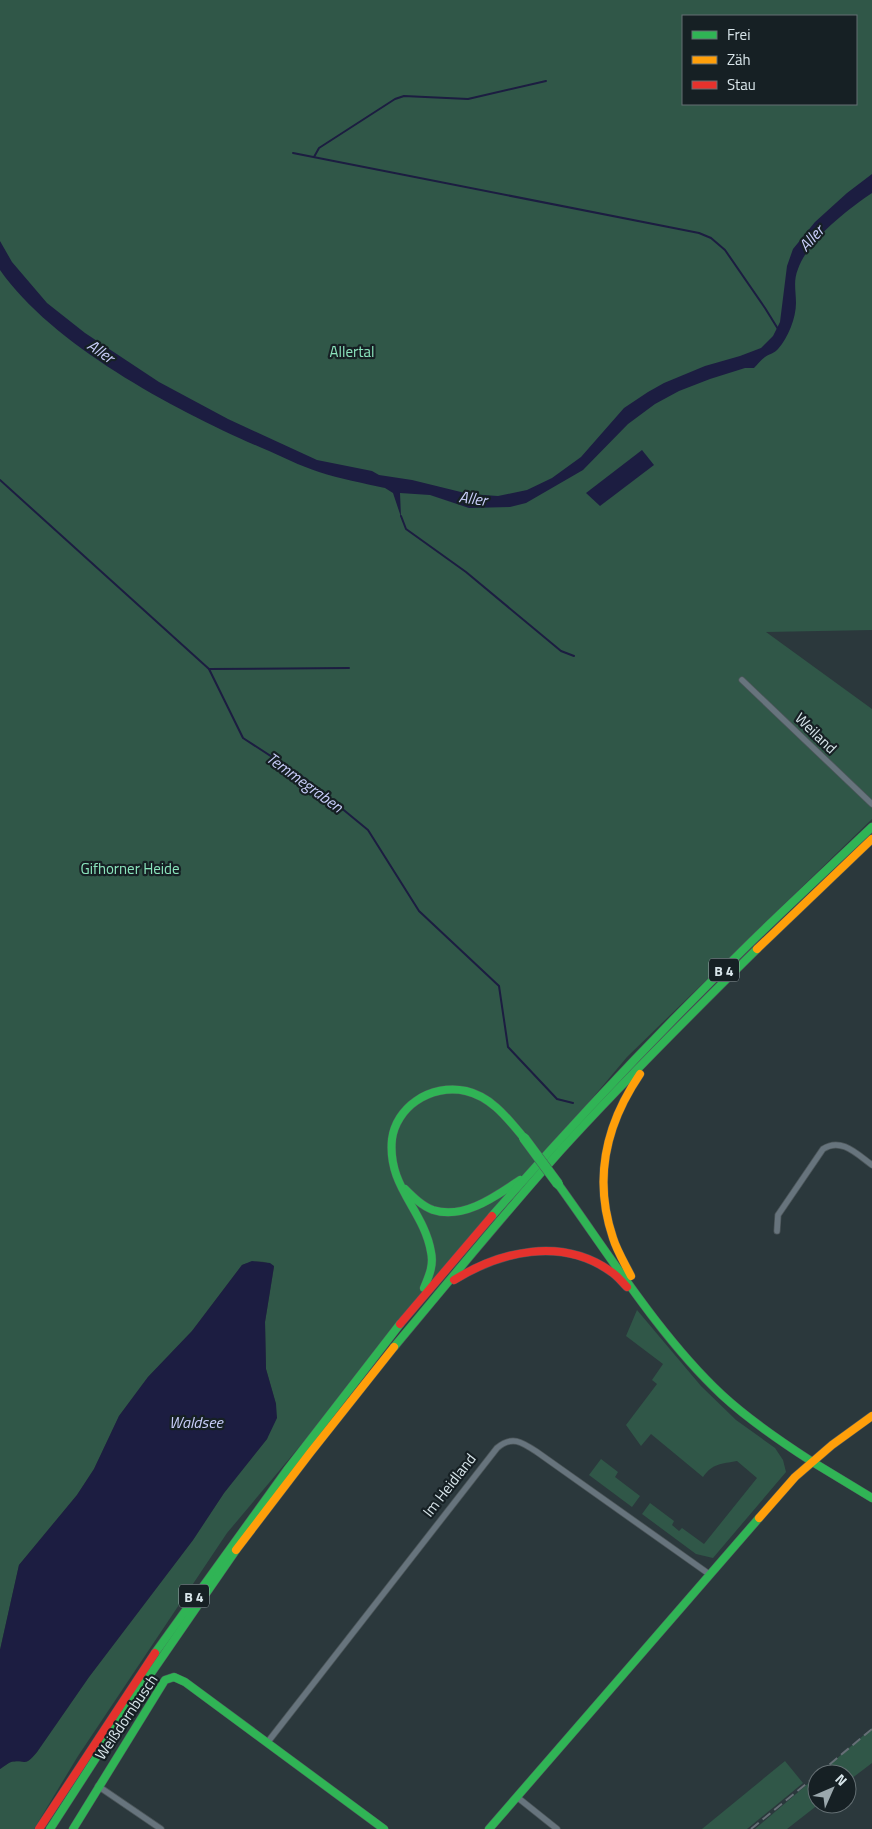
<svg xmlns="http://www.w3.org/2000/svg" width="872" height="1829" font-family="'Titillium Web',sans-serif">
	<style>
		.green { fill: #305748; fill-rule: evenodd }
		.water { fill: #1c1d41 }
		.lines { fill: none; stroke-linecap: round; stroke-linejoin: round }
		.stream { stroke: #1c1d41; stroke-width: 2 }
		.street-casing { stroke: #4c565a; stroke-width: 7 }
		.fast-casing { stroke: #4c565a; stroke-width: 9 }
		.slow-casing { stroke: #4c565a; stroke-width: 9 }
		.jam-casing { stroke: #4c565a; stroke-width: 9 }
		.street { stroke: #67747d; stroke-width: 5.5 }
		.fast { stroke: #30b455; stroke-width: 8 }
		.slow { stroke: #ff9f0a; stroke-width: 8 }
		.jam { stroke: #e5322d; stroke-width: 8 }
		.rail { stroke: #666f76; stroke-width: 2; stroke-dasharray: 10 5; stroke-linecap: butt }
		.fast-bridge-casing { stroke: #4c565a; stroke-width: 11; stroke-linecap: butt }
		.fast-bridge { stroke: #30b455; stroke-width: 10 }
		.labels { text-anchor: middle; dominant-baseline: central; stroke-width: 4.5; stroke-linejoin: round; paint-order: stroke }
		.shield { fill: #162024; stroke: #9eaaaf; stroke-width: 1 }
		.shield-label { font-size: 14px; font-weight: bold; fill: #d8e5ea }
		.park-label { font-size: 15px; fill: #8be4bd; stroke: #162024 }
		.street-label { font-size: 15px; fill: #d8e5ea; stroke: #162024 }
		.water-label { font-size: 16px; font-style: italic; fill: #c9cefa; stroke: #162024 }
	</style>
	<rect width="100%" height="100%" fill="#2b383c"/>
	<g class="green">
		<path d="M0,0h872v630l-106,2 106,77v110l-245,238 -400,476 -149,223 -44,73h-34v-60c3,-2 8,-6 11,-7 15,-3 13,6 26,-10l52,-75 104,-137 31,-47 43,-54 9,-35 -10,-35 -1,-47 9,-55c-9,-8 -21,-6 -32,-2l-50,66 -44,46 -29,39 -25,53 -17,26 -58,70 -19,85zM683,16h173v88h-173z"/>
		<path d="M637,1310l64,76 35,34 39,28 8,12 3,12 -73,86 -17,-4 -54,-40 8,-11 24,18 -2,4 7,6 3,-3 22,16 53,-66 -20,-17c-16,3 -24,2 -34,16l-52,-43 -10,12 -15,-21 31,-41 -5,-4 11,-16 -37,-28z"/>
		<polygon points="601,1459 618,1472 615,1477 640,1496 632,1507 589,1475"/>
		<polygon points="872,1728 872,1763 847,1782 847,1774 819,1774"/>
		<polygon points="785,1761 803,1783 747,1829 702,1829"/>
		<polygon points="817,1776 817,1804 819,1804 787,1829 755,1829"/>
	</g>
	<g class="water">
		<path d="M872,174v19c-25,17 -64,47 -74,76 -5,12 -2,22 -2,34 0,15 -8,35 -18,46 -3,4 -9,5 -13,8 -4,3 -7,7 -11,11h-9l-35,11 -31,12 -24,13 -27,20 -45,46 -57,33 -16,4 -41,1 -39,-13 -30,-2 1,24 -8,-24 -8,-5c-22,-5 -45,-9 -66,-16 -19,-6 -38,-16 -57,-24 -84,-36 -209,-102 -262,-178v-29l12,21 35,41 38,30 74,49 69,37 89,41 55,11 7,4 33,5 57,14 29,2 29,-6 25,-12 29,-21 43,-49 24,-16 16,-9 41,-17 35,-10 21,-8 12,-12 7,-14 7,-56 6,-17 22,-27 32,-29z"/>
		<polygon points="642,450 654,465 600,506 586,493"/>
		<path d="M252,1261l18,2 4,3 -9,56 1,47 10,35 1,14 -10,21 -43,54 -31,47 -104,137 -52,75c-13,16 -11,7 -26,10 -3,1 -8,5 -11,7v-119l19,-85 58,-70 17,-26 25,-53 29,-39 44,-46 50,-66z"/>
	</g>
	<g class="lines">
		<g class="stream">
			<polyline points="293,153 699,233 711,238 725,250 765,308 778,329"/>
			<polyline points="314,157 319,148 395,99 404,96 468,99 546,81"/>
			<polyline points="0,480 209,669 243,738 306,779 368,830 419,911 499,986 508,1047 557,1099 573,1103"/>
			<polyline points="401,516 406,529 466,572 561,651 574,656"/>
			<polyline points="209,669 349,668"/>
		</g>
		<defs>
			<g id="street">
				<polyline points="742,680 872,804"/>
				<path d="M777,1231l1,-16 45,-66c18,-12 34,5 49,16"/>
				<path d="M267,1743l230,-295c15,-13 25,-6 40,4l172,122"/>
				<polyline points="98,1786 161,1829"/>
				<polyline points="517,1797 557,1829"/>
			</g>
			<g id="fast">
				<path d="M558,1184c50,69 102,153 164,211 27,25 58,46 89,66"/>
				<path d="M405,1189c8,8 17,17 28,21 31,10 63,-14 87,-30"/>
				<path d="M492,1216c82,-94 168,-185 257,-272 40,-39 82,-78 123,-117"/>
				<path d="M424,1288c5,-12 10,-23 7,-36 -7,-42 -44,-65 -39,-113 2,-15 11,-29 24,-38 14,-10 33,-14 50,-10 26,6 42,28 58,47"/>
				<path d="M394,1347c55,-66 110,-133 167,-197 63,-69 129,-135 196,-201"/>
				<polyline points="811,1461 872,1498"/>
				<polyline points="155,1653 287,1470 400,1324"/>
				<polyline points="50,1829 145,1682 236,1550"/>
				<polyline points="73,1829 165,1680 174,1677 185,1682 384,1829"/>
				<polyline points="489,1829 759,1518"/>
			</g>
			<g id="slow">
				<polyline points="757,949 872,839"/>
				<path d="M631,1276c-6,-12 -14,-25 -18,-38 -20,-59 -7,-114 27,-164"/>
				<polyline points="759,1518 795,1477 832,1445 872,1416"/>
				<polyline points="236,1550 310,1453 394,1347"/>
			</g>
			<g id="jam">
				<path d="M454,1280c47,-29 107,-43 156,-9 7,4 12,11 17,16"/>
				<polyline points="400,1324 492,1216"/>
				<polyline points="39,1829 155,1653"/>
			</g>
		</defs>
		<use href="#street" class="street-casing"/>
		<use href="#fast" class="fast-casing"/>
		<use href="#slow" class="slow-casing"/>
		<use href="#jam" class="jam-casing"/>
		<use href="#street" class="street"/>
		<use href="#fast" class="fast"/>
		<use href="#slow" class="slow"/>
		<use href="#jam" class="jam"/>
		<g class="rail">
			<polyline points="818,1774 872,1729"/>
			<polyline points="751,1829 817,1775"/>
		</g>
		<defs>
			<polyline id="fast-bridge" points="524,1138 558,1184"/>
		</defs>
		<use href="#fast-bridge" class="fast-bridge-casing"/>
		<use href="#fast-bridge" class="fast-bridge"/>
	</g>
	<g class="labels">
		<g class="shield">
			<rect x="709" y="958.5" width="30" height="23" rx="4"/>
			<rect x="179" y="1584.5" width="30" height="23" rx="4"/>
		</g>
		<g class="shield-label">
			<text x="724" y="970">B 4</text>
			<text x="194" y="1596">B 4</text>
		</g>
		<g class="park-label">
			<text x="352" y="351">Allertal</text>
			<text x="130" y="868">Gifhorner Heide</text>
		</g>
		<g class="street-label">
			<text transform="translate(816 733) rotate(44)">Weiland</text>
			<text transform="translate(449 1485) rotate(-52)">Im Heidland</text>
			<text transform="translate(126 1717) rotate(-56)">Weißdornbusch</text>
		</g>
		<g class="water-label">
			<text transform="translate(811 238) rotate(-48)">Aller</text>
			<text transform="translate(101 351) rotate(35)">Aller</text>
			<text transform="translate(473 498) rotate(8)">Aller</text>
			<text transform="translate(305 782) rotate(36)">Temmegraben</text>
			<text x="196" y="1422">Waldsee</text>
		</g>
	</g>
	<rect x="682" y="15" width="175" height="90" fill="#162024" stroke="#646f73"/>
	<rect x="692" y="31" width="25" height="8" fill="#30b455" stroke="#646f73"/>
	<text x="727" y="40" font-size="15" fill="#d8e5ea">Frei</text>
	<rect x="692" y="56" width="25" height="8" fill="#ff9f0a" stroke="#646f73"/>
	<text x="727" y="65" font-size="15" fill="#d8e5ea">Zäh</text>
	<rect x="692" y="81" width="25" height="8" fill="#e5322d" stroke="#646f73"/>
	<text x="727" y="90" font-size="15" fill="#d8e5ea">Stau</text>
	<g transform="translate(832 1789) rotate(45)"><circle r="24" fill="#162024" stroke="#646f73"/>
	<path d="M0-4L9 19L0 12L-9 19Z" fill="#9ba8ad"/>
	<text y="-8" font-size="14" font-weight="bold" text-anchor="middle" fill="#d8e5ea">N</text>
	</g>
</svg>
